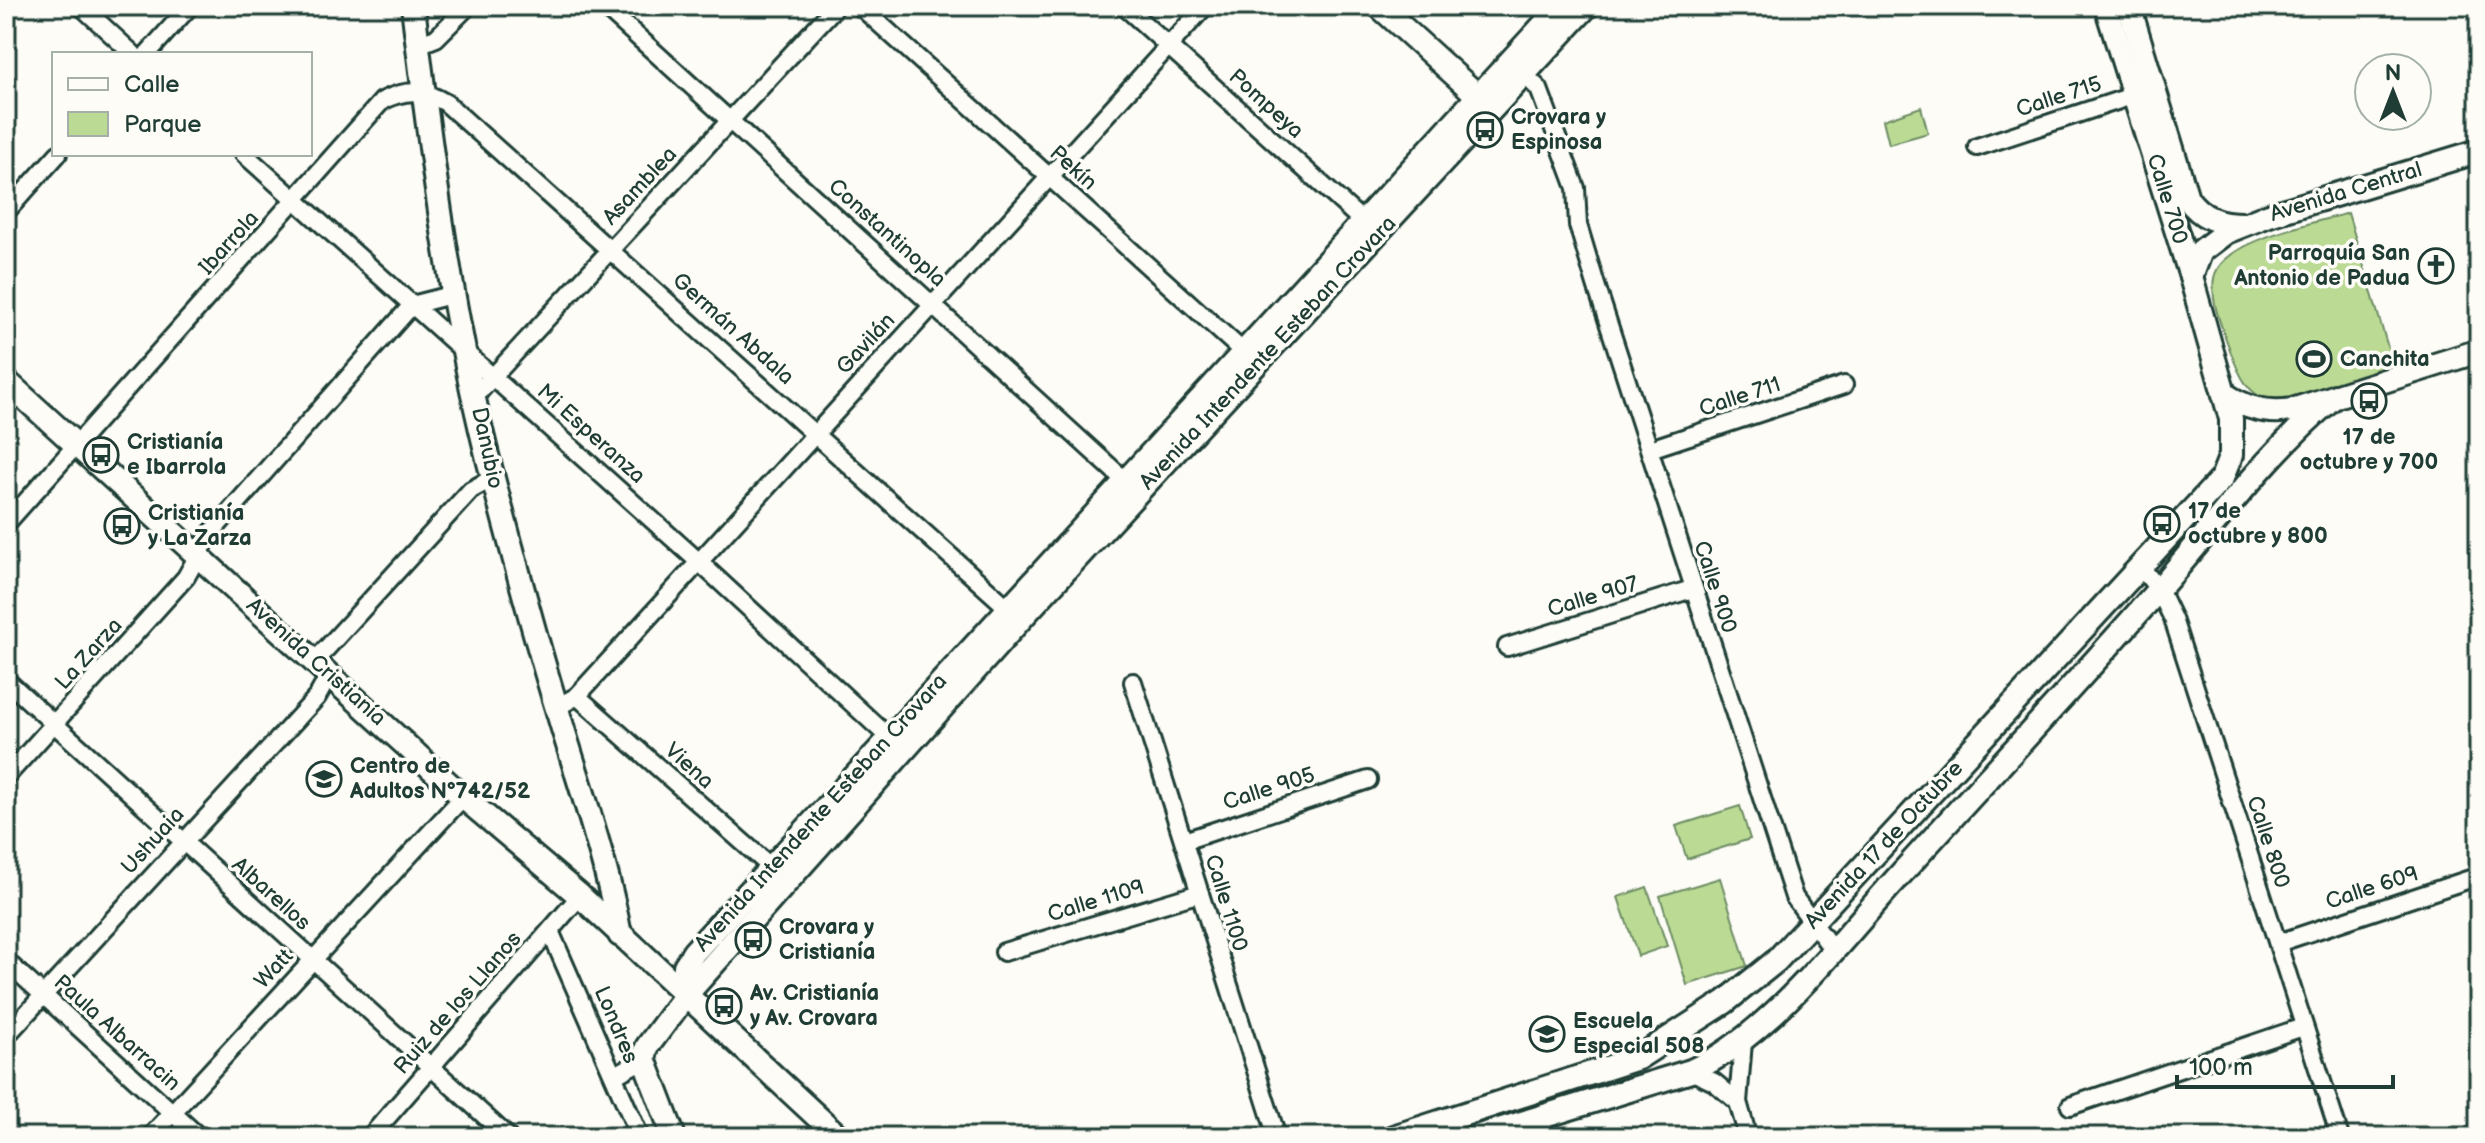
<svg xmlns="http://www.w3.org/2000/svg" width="2485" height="1143" font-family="'Balsamiq Sans',sans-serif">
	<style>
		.green { fill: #bbdb94; stroke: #6d8c64; stroke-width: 2 }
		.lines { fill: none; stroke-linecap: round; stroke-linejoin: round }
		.street-casing { stroke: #1f3d34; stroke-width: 22 }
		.secondary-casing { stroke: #1f3d34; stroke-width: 28 }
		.street { stroke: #fdfcf7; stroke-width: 16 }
		.secondary { stroke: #fdfcf7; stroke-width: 22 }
		.labels { text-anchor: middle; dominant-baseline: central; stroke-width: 7; stroke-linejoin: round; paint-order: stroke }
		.street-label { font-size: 22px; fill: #1f3d34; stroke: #fdfcf7 }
		.poi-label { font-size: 22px; font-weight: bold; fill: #1f3d34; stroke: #fdfcf7; text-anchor: start }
	</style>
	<rect width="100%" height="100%" fill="#fdfcf7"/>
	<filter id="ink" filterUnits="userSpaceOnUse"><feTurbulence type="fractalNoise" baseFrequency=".0125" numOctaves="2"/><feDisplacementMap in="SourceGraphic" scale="16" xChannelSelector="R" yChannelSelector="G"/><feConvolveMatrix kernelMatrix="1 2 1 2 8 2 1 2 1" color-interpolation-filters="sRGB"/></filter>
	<g filter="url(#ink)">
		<g class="green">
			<polygon points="1921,107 1928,133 1889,144 1883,120"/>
			<path d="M2348,213l46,155 -120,35c-27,-8 -35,-28 -44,-53 -8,-23 -20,-48 -16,-72 7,-38 102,-55 134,-65z"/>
			<polygon points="1740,806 1750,839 1687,859 1676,826"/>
			<polygon points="1720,878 1747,966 1687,985 1660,896"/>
			<polygon points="1647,887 1667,946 1638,956 1618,897"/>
		</g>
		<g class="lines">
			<defs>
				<g id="street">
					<polyline points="81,6 133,54"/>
					<polyline points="604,6 1132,487"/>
					<polyline points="860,6 1250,358"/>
					<polyline points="1124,6 1369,227"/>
					<polyline points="418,45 436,38 468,6"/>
					<polyline points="147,54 190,6"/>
					<polyline points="1525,75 1539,89 1576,188 1578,225 1596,285 1794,897 1833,950"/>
					<polyline points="1977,147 2141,93"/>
					<polyline points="244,154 698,561 895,743"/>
					<polyline points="6,212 58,154"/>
					<polyline points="476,395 836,6"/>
					<polyline points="1650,449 1844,385"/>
					<path d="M6,524l376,-423c23,-12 41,-12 64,2l571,513"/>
					<polyline points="2141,567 2159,590 2173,619 2340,1137"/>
					<polyline points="1507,647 1692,589"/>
					<polyline points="315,661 471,490 493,478"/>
					<polyline points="6,680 508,1137"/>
					<polyline points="1133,682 1277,1137"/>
					<polyline points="577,696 772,868"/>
					<polyline points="556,708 577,696 1205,6"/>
					<polyline points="6,777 186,577 210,534 412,305 455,294"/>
					<polyline points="1184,841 1368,780"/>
					<polyline points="550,931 640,1137"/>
					<polyline points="2278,943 2479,876"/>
					<polyline points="1004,952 1200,893"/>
					<polyline points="6,961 199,1137"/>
					<polyline points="6,1036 317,697 330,674"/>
					<polyline points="1743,1042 1738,1102 1748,1137"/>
					<polyline points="1691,1071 1714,1082 1738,1102"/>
					<polyline points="614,1076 644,1059"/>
					<polyline points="2070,1106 2303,1027"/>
					<polyline points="1528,1121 1554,1137"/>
					<polyline points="150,1137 463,797"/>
					<polyline points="370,1137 580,896"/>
				</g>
				<g id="secondary">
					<path d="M413,6c19,158 40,322 81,476 20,76 40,152 63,227 22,75 49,149 63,226"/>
					<polyline points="1379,6 1488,105"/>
					<path d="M2129,6l58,192c14,20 32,26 56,26"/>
					<polyline points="2191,277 2201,251 2226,232 2269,215 2479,151"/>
					<polyline points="6,381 463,797 580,896 839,1137"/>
					<path d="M2224,394c21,14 42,20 68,16l187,-59"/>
					<polyline points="685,996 685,966 694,952 1561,6"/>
					<polyline points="674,1137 644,1059 647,1047 685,996 1027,612 1587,6"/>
					<polyline points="1393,1137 1638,1058 1725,1002 1776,961 2222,478 2231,455 2231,419 2191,277 2106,6"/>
					<path d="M1476,1137l215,-66c75,-33 144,-123 199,-185 89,-99 181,-196 269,-297 57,-65 109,-137 176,-193"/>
				</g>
			</defs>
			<use href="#street" class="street-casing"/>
			<use href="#secondary" class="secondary-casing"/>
			<use href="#street" class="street"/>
			<use href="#secondary" class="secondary"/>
		</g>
	</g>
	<defs>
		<symbol id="bus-ring" viewBox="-11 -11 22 22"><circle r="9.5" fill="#fdfcf7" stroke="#1f3d34" stroke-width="1.5"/><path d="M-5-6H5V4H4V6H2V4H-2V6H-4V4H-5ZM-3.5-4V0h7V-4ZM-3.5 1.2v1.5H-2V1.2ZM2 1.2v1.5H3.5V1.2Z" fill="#1f3d34"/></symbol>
		<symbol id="church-ring" viewBox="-11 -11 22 22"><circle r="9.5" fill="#fdfcf7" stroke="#1f3d34" stroke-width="1.5"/><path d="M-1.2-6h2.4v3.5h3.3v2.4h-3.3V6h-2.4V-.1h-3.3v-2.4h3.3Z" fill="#1f3d34"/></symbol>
		<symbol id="stadium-ring" viewBox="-11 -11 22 22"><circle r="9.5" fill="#fdfcf7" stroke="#1f3d34" stroke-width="1.5"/><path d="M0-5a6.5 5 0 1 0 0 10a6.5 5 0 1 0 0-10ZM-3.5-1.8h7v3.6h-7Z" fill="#1f3d34"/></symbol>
		<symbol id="school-ring" viewBox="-11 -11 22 22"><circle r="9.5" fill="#fdfcf7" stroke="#1f3d34" stroke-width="1.5"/><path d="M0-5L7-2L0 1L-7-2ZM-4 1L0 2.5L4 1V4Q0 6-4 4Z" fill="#1f3d34"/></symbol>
	</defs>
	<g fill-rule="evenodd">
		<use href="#bus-ring" x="1465" y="110" width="40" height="40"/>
		<use href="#church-ring" x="2416" y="246" width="40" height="40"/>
		<use href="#stadium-ring" x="2294" y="339" width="40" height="40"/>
		<use href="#bus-ring" x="2349" y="381" width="40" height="40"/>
		<use href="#bus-ring" x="81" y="435" width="40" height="40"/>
		<use href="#bus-ring" x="2142" y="504" width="40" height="40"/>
		<use href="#bus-ring" x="102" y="506" width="40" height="40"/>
		<use href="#school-ring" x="304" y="759" width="40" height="40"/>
		<use href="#bus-ring" x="733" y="920" width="40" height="40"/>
		<use href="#bus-ring" x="704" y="986" width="40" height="40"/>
		<use href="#school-ring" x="1527" y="1014" width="40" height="40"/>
	</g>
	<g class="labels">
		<g class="street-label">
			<text transform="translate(2059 97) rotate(-18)">Calle 715</text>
			<text transform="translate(1266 104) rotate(42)">Pompeya</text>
			<text transform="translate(1073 168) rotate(42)">Pekín</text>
			<text transform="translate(640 186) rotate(-47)">Asamblea</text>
			<text transform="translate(2346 192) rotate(-17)">Avenida Central</text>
			<text transform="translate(2167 199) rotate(73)">Calle 700</text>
			<text transform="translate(887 233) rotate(42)">Constantinopla</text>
			<text transform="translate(229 243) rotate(-48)">Ibarrola</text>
			<text transform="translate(733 329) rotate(42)">Germán Abdala</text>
			<text transform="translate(866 344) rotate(-47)">Gavilán</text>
			<text transform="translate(1268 353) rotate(-47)">Avenida Intendente Esteban Crovara</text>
			<text transform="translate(1740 397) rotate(-18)">Calle 711</text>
			<text transform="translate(591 434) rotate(42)">Mi Esperanza</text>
			<text transform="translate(487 448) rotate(78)">Danubio</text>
			<text transform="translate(1715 587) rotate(72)">Calle 900</text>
			<text transform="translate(1593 597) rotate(-17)">Calle 907</text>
			<text transform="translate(89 654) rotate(-48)">La Zarza</text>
			<text transform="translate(316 662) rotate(42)">Avenida Cristianía</text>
			<text transform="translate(689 766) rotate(42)">Viena</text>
			<text transform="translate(1269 789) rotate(-18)">Calle 905</text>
			<text transform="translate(821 813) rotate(-48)">Avenida Intendente Esteban Crovara</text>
			<text transform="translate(153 841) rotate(-48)">Ushuaia</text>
			<text transform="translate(2268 842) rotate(72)">Calle 800</text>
			<text transform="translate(1884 845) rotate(-47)">Avenida 17 de Octubre</text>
			<text transform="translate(2372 888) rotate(-18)">Calle 609</text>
			<text transform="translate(271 894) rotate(42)">Albarellos</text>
			<text transform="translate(1096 901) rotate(-17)">Calle 1109</text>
			<text transform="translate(1226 903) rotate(73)">Calle 1100</text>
			<text transform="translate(274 969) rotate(-47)">Watt</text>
			<text transform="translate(458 1003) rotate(-49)">Ruiz de los Llanos</text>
			<text transform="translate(616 1025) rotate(67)">Londres</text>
			<text transform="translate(117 1033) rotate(42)">Paula Albarracin</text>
		</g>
		<g class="poi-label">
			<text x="1511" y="117">Crovara y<tspan x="1511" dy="25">Espinosa</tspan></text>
			<text x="2410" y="253" text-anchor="end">Parroquía San<tspan x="2410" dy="25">Antonio de Padua</tspan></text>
			<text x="2340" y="359">Canchita</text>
			<text x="2369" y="437" text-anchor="middle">17 de<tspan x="2369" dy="25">octubre y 700</tspan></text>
			<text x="127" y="442">Cristianía<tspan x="127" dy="25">e Ibarrola</tspan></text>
			<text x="2188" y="511">17 de<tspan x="2188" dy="25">octubre y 800</tspan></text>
			<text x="148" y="513">Cristianía<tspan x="148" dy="25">y La Zarza</tspan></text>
			<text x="350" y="766">Centro de<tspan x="350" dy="25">Adultos Nº742/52</tspan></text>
			<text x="779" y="927">Crovara y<tspan x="779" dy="25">Cristianía</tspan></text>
			<text x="750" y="993">Av. Cristianía<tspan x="750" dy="25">y Av. Crovara</tspan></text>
			<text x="1573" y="1021">Escuela<tspan x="1573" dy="25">Especial 508</tspan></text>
		</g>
	</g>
	<rect width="2485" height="1143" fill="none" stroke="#fdfcf7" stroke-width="32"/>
	<rect x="16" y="16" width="2453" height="1111" fill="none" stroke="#1f3d34" stroke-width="3" filter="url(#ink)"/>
	<rect x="52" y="52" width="260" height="104" fill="#fdfcf7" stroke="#a4b0a9" stroke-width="2"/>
	<rect x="68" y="78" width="40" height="12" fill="#fdfcf7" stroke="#a4b0a9" stroke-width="2"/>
	<text x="124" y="92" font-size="24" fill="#1f3d34">Calle</text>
	<rect x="68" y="112" width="40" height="24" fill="#bbdb94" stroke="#a4b0a9" stroke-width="2"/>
	<text x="124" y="132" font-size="24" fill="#1f3d34">Parque</text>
	<g transform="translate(2393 92)"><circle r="38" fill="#fdfcf7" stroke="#a4b0a9" stroke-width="2"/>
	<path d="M0-6L14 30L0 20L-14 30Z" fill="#1f3d34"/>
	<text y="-12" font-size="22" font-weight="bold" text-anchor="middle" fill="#1f3d34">N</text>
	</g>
	<path d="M2177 1075v12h216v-12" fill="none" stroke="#1f3d34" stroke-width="4"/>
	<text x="2189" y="1075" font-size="24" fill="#1f3d34" stroke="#fdfcf7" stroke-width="6" paint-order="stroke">100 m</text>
</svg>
